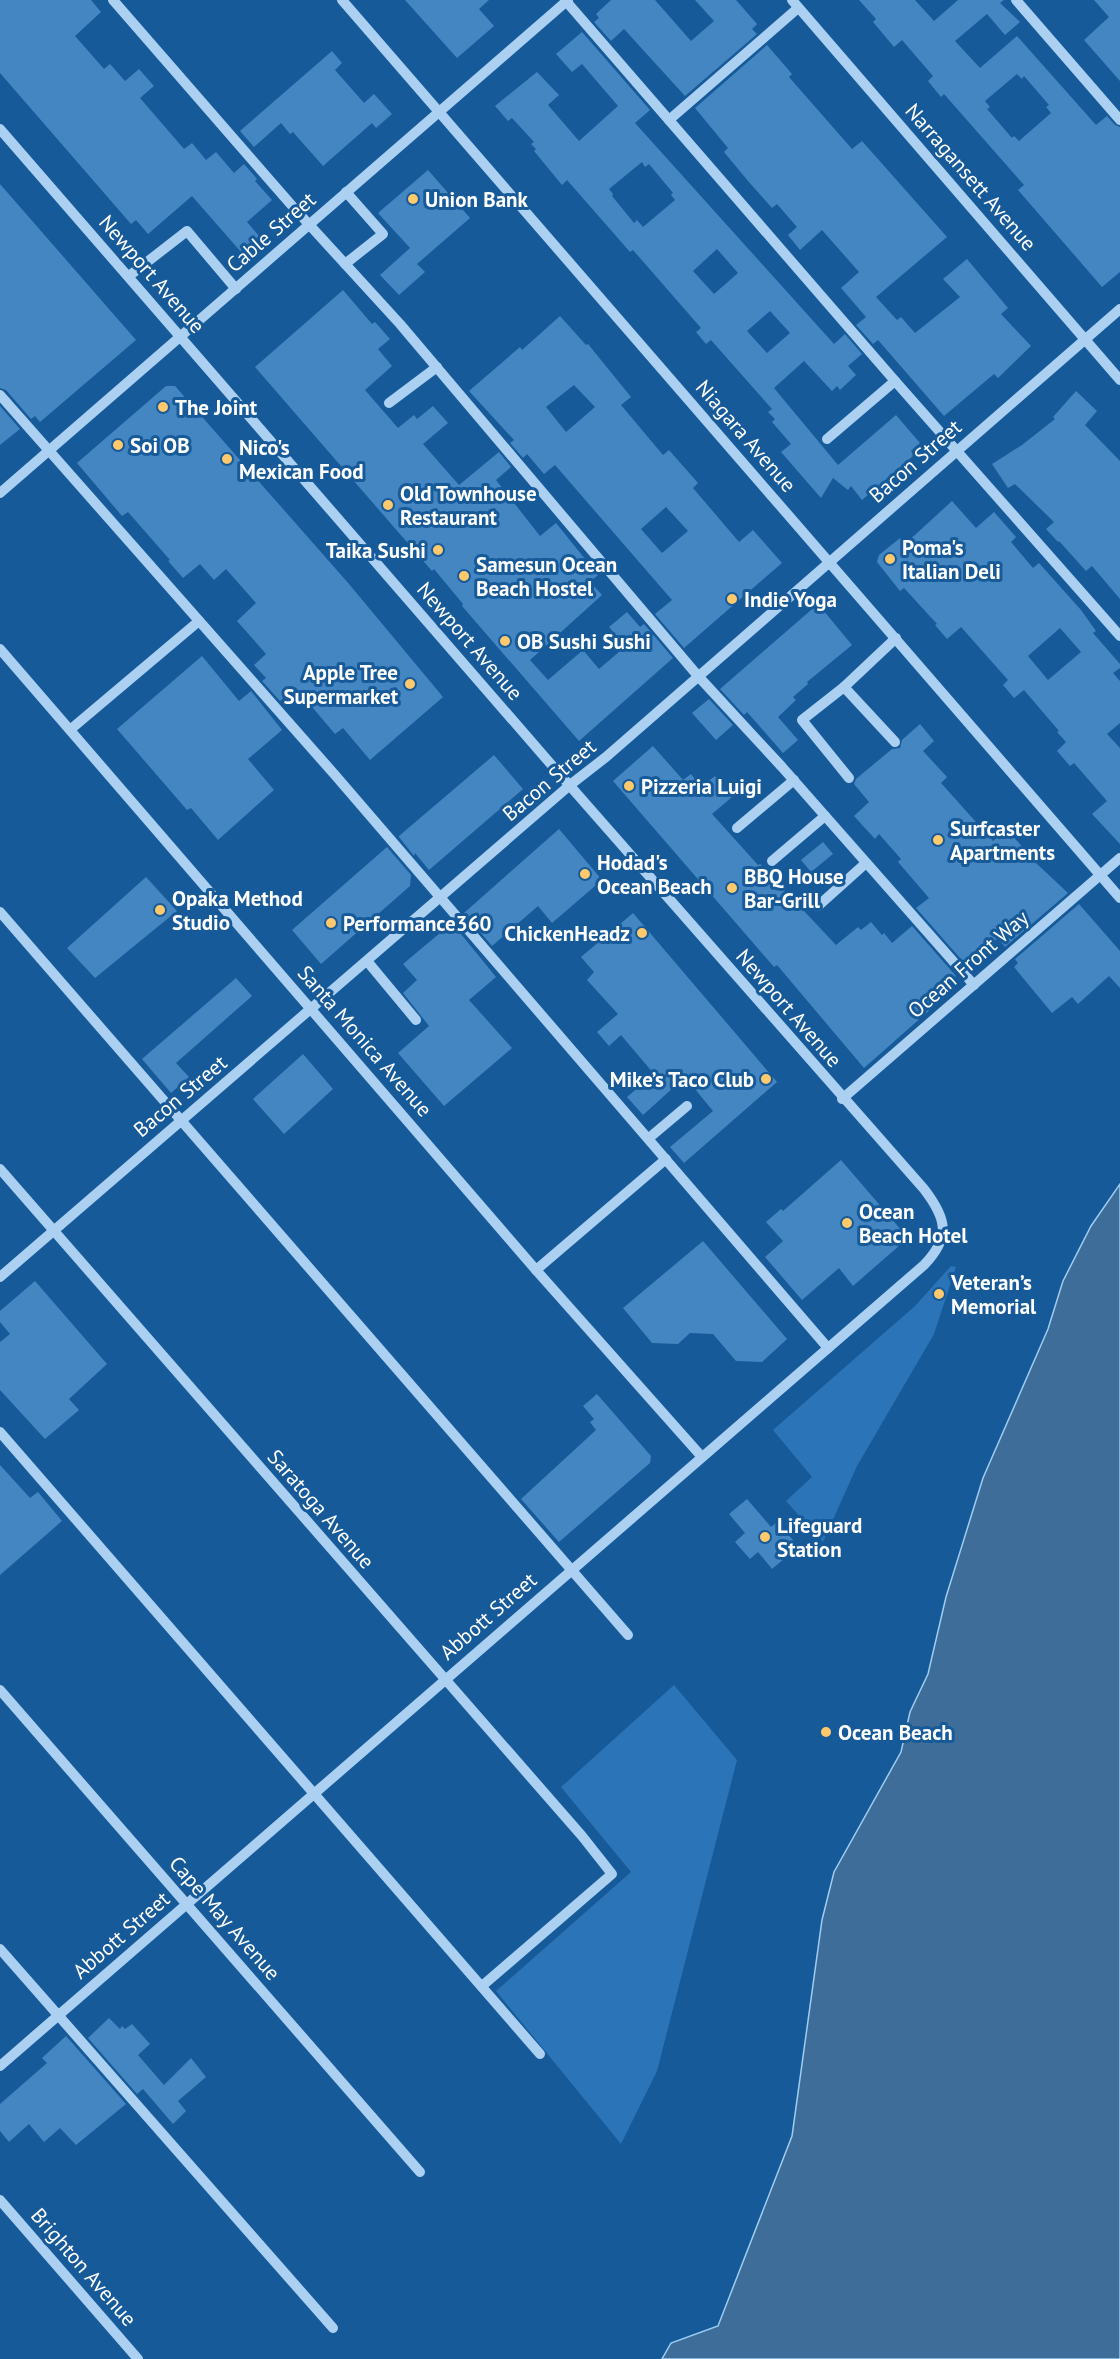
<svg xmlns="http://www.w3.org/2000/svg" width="1120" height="2359" font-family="'PT Sans',sans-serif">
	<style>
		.green { fill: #2a74b7 }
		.water { fill: #3e6d9a; stroke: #9dcdf4; stroke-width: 1.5 }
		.building { fill: #4486c2; fill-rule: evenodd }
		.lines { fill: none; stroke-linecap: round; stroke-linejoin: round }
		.minor { stroke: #abd0f2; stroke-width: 10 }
		.poi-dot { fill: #ffc96c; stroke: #175a99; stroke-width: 2 }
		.labels { text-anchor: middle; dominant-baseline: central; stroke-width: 6; stroke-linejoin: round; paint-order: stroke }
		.street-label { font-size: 21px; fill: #fff; stroke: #175a99 }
		.poi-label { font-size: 21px; font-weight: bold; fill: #fff; stroke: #175a99; text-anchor: start }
	</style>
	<rect width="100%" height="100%" fill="#175a99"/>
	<g class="green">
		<polygon points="951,1266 956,1267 934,1334 857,1466 823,1542 786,1501 812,1477 773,1430 915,1306"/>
		<polygon points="674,1685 737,1760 657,2071 621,2144 496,1991 631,1872 561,1787"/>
	</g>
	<polygon class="water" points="1120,1184 1120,2359 662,2359 671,2343 718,2326 792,2136 822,1920 834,1872 901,1752 910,1712 928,1674 946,1597 983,1478 1048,1329 1063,1281 1091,1226"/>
	<g class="building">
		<polygon points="0,0 91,0 101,12 75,36 104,69 110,64 125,81 139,69 154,86 140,98 184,149 192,143 206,160 216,152 234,173 244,164 257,179 255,181 272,200 247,222 259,236 241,252 192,196 148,234 136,220 131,224 0,73"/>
		<polygon points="405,0 489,0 479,9 494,26 457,58"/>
		<polygon points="611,0 655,0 691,41 714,21 695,0 736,0 757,24 752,29 757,34 685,96 624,29 611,41 594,22 599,18 596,14"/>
		<path d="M859,0h56l19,21 24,-21h46l-4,3 20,19 -15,13 -18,-21 -32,27 25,27 37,-32 79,89 11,-9 8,9 5,2v145l-18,15 -84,-97 6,-5 -80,-91 -3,3 -13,-16 5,-5 -31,-36 -8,7 -21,-25 3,-3zM1017,74l5,5 2,-3 25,29 -3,2 5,6 -32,28 -5,-5 -2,2 -25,-29 3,-2 -5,-6z"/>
		<polygon points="1094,0 1120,0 1120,81 1084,40 1109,17"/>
		<path d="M582,32l68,78 -15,13 199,221 11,-10 17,20 -14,12 8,9 -16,15 -3,-4 -5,5 -28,-30 -30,27 64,77 58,-50 24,28 -9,8 3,4 -52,45 -11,-14 -3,4 -15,-12 -12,20 -40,-46 10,-8 -19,-22 3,-3 -7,-7 4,-3 -61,-69 -5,4 -10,-12 5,-4 -68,-78 -3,2 -63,-72 -5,5 -28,-34 2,-2 -5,-5 3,-2 -22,-24 -4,3 -13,-15 42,-34 22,23 -11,10 31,36 39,-35 -36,-42 -10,8 -16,-18zM642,162l3,5 4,-3 24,29 -2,2 4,5 -32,27 -6,-7 -3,3 -22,-27 1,-2 -4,-5zM717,249l21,24 -24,21 -21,-23zM770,311l20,22 -23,20 -20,-22z"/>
		<polygon points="767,45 792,74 789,77 852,149 862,141 947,237 876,297 897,320 901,317 915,333 960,297 943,279 967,259 1008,308 1001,314 1031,346 998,378 994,374 944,416 878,340 873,344 856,325 866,317 841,288 859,272 822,230 800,250 788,235 797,227 777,204 772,208 748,181 724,152 728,148 695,108"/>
		<polygon points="332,51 342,63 335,70 364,103 374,94 392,114 376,128 372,123 323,166 293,132 290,134 281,123 254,147 240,131"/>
		<polygon points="428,170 470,218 417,264 425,272 399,295 380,275 410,248 378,213"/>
		<polygon points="0,184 136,340 40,422 35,416 31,419 6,390 0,388"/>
		<polygon points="343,290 372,324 375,322 390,339 378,349 392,366 365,390 398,428 414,415 417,419 433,406 448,423 423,444 459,485 499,452 511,467 496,480 540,536 556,523 598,575 590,582 602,595 530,660 548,680 583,650 599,669 626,646 609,627 627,612 640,627 644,624 673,658 579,741 462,606 463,604 434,569 432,571 255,367"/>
		<path d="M560,316l26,29 2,-1 43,53 -10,8 42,50 6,-5 29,33 -5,5 46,54 14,-12 29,33 -98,85 -29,-34 17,-14 -117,-135 -11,9 -17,-20 -4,4 -13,-15 4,-3 -45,-49 51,-44 2,3zM574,385l21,22 -29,25 -20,-25zM666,507l22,24 -26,22 -21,-24z"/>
		<polygon points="166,386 175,386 349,584 443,697 370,760 343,728 335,734 296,688 280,701 262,681 266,678 254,665 266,654 237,621 256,603 226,569 214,580 200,564 183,578 168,561 170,560 128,512 122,516 77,463"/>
		<polygon points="1076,391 1097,411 1085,425 1120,461 1120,599 1092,566 1086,571 1059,541 1058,542 1046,529 1054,522 1015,484 1008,488 992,464 1022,445 1055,419 1053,417"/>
		<polygon points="0,406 20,429 0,445"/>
		<path d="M952,501l24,27 18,-16 22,25 -5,5 22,26 6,-5 42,47 15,21 -3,2 27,31v4l-7,5 7,8v42l-13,11 13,14v96l-28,-30 15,-13 -33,-38 -4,3 -13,-15 9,-9 -9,-10 2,-1 -35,-41 -10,8 -11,-13 5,-5 -47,-53 -14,12 -12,-14 2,-1 -33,-36 -4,3 -23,-29 2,-7 21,-17 5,6zM1060,628l21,24 -33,28 -20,-24z"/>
		<polygon points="818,604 852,645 807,682 808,684 793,697 796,700 778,717 798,740 783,753 747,712 744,715 720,689"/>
		<polygon points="202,656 239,701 251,691 282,730 248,759 274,790 218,840 191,808 187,810 117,729"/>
		<polygon points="709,699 733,725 716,740 692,713"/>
		<polygon points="920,724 934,741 923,751 947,777 941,783 993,841 1007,829 1036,863 1068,893 1005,947 998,938 967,966 916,908 929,898 898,862 901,859 879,834 875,839 854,816 869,802 854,784 856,779 892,749 900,748 902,740"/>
		<polygon points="653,746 683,780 691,774 701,787 715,776 732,797 712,814 758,865 760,864 836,945 858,927 861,930 871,922 882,935 884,933 892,943 912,926 956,976 951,980 957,986 864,1068 777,965 774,967 613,781"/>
		<polygon points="494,755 523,789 429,870 415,853 414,856 399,837 399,836"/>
		<polygon points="559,829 602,880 552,923 538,906 492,946 464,913"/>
		<polygon points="823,842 833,854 811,872 801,860"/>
		<polygon points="387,847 411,875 410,886 321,964 292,930"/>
		<polygon points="146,877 177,911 95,978 67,948"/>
		<polygon points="1079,904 1120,951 1120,988 1109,976 1078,1004 1072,997 1052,1013 1014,967 1018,963 1015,959"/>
		<polygon points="633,913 777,1082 684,1163 670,1147 713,1111 685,1077 643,1115 627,1097 654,1074 621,1035 609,1046 597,1032 618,1014 587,980 594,972 581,957"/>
		<polygon points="452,923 496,977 469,1000 512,1048 444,1106 398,1053 429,1026 403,993 417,980 403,964"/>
		<polygon points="236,978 252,996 176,1063 189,1077 171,1093 142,1059"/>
		<polygon points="303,1054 333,1089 284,1134 253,1099"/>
		<polygon points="841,1160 908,1238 853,1286 839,1268 802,1300 765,1257 783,1241 766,1222 781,1209 783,1211"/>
		<polygon points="703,1241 787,1339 762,1362 736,1361 713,1334 690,1333 678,1344 652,1343 623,1308"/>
		<polygon points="35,1281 107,1364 69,1399 79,1410 45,1439 0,1390 0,1342 10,1334 0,1322 0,1311"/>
		<polygon points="597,1394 651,1456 650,1463 559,1542 521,1499 596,1430 590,1422 594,1419 583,1406"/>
		<polygon points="0,1465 30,1498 38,1492 62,1521 0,1575"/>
		<polygon points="747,1499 771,1527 777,1522 794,1541 780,1553 785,1558 772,1569 758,1552 750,1559 735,1542 745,1533 729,1514"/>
		<polygon points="109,2018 120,2029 122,2026 125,2029 132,2024 150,2044 138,2055 164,2085 191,2058 206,2077 178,2101 186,2111 173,2124 143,2089 137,2094 88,2038"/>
		<polygon points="66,2036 126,2104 76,2145 60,2128 44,2142 29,2124 9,2142 0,2131 0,2104 47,2063 42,2058"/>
	</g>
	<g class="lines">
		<g class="minor">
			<polyline points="113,0 294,208 400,324 698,676 782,767 974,985"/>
			<polyline points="342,0 1120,898"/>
			<polyline points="565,0 895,381 1120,636"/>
			<polyline points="792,0 1120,380"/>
			<polyline points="1016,0 1120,120"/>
			<polyline points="669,120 798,8"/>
			<path d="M0,129l549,633 375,427c23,30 27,48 0,76l-924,801"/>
			<polyline points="345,264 383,234 346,192"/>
			<polyline points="129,276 187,231 236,289"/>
			<polyline points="0,395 335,775 828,1348"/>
			<polyline points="389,403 437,367"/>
			<polyline points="827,439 895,381"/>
			<polyline points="0,493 568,0"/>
			<polyline points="0,649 536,1270 702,1457"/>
			<polyline points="844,687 895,742"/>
			<polyline points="71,729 199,621"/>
			<polyline points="849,778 802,720 844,687 896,638"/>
			<polyline points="737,828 794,780"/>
			<polyline points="772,861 825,816"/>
			<polyline points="818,906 866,863"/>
			<polyline points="0,912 628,1635"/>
			<polyline points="367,961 416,1020"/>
			<polyline points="842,1099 1120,858"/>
			<polyline points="649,1138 687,1106"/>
			<polyline points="0,1169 582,1836 612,1874 482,1986"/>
			<polyline points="536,1270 666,1159"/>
			<polyline points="0,1277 570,785 606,757 1120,309"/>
			<polyline points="0,1432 540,2054"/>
			<polyline points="0,1690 420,2172"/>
			<polyline points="0,1949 333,2328"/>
			<polyline points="0,2200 138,2359"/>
		</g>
	</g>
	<g class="poi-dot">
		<circle cx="413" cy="199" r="6"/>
		<circle cx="163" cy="407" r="6"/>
		<circle cx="118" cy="445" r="6"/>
		<circle cx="227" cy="459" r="6"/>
		<circle cx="388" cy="505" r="6"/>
		<circle cx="438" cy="550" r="6"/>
		<circle cx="890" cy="559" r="6"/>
		<circle cx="464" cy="576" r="6"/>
		<circle cx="732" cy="599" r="6"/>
		<circle cx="505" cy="641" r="6"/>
		<circle cx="410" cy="684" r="6"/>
		<circle cx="629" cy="786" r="6"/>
		<circle cx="938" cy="840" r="6"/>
		<circle cx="585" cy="874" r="6"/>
		<circle cx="732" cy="888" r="6"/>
		<circle cx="160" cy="910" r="6"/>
		<circle cx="331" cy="923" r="6"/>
		<circle cx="642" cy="933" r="6"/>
		<circle cx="766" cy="1079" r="6"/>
		<circle cx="847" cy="1223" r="6"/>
		<circle cx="939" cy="1294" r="6"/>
		<circle cx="765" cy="1537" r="6"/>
		<circle cx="826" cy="1732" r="6"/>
	</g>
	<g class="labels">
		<g class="street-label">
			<text transform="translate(971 177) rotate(49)">Narragansett Avenue</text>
			<text transform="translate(271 232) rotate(-41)">Cable Street</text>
			<text transform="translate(152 274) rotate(49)">Newport Avenue</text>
			<text transform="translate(746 436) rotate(49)">Niagara Avenue</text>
			<text transform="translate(915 461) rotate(-41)">Bacon Street</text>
			<text transform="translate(470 641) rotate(49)">Newport Avenue</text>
			<text transform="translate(549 780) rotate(-40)">Bacon Street</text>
			<text transform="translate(968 964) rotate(-41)">Ocean Front Way</text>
			<text transform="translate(789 1008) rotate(49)">Newport Avenue</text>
			<text transform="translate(365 1041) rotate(49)">Santa Monica Avenue</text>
			<text transform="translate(180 1096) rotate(-40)">Bacon Street</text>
			<text transform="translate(321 1509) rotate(49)">Saratoga Avenue</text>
			<text transform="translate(488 1616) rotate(-41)">Abbott Street</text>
			<text transform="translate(225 1918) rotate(49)">Cape May Avenue</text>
			<text transform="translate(121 1935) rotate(-41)">Abbott Street</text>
			<text transform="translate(84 2267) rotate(49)">Brighton Avenue</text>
		</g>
		<g class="poi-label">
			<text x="425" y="199">Union Bank</text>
			<text x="175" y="407">The Joint</text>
			<text x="130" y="445">Soi OB</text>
			<text x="239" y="447">Nico's<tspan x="239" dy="24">Mexican Food</tspan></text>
			<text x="400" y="493">Old Townhouse<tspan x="400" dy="24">Restaurant</tspan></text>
			<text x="902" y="547">Poma's<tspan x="902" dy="24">Italian Deli</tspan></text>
			<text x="426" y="550" text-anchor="end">Taika Sushi</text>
			<text x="476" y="564">Samesun Ocean<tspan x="476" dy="24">Beach Hostel</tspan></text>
			<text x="744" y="599">Indie Yoga</text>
			<text x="517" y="641">OB Sushi Sushi</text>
			<text x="398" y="672" text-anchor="end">Apple Tree<tspan x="398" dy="24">Supermarket</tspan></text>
			<text x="641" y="786">Pizzeria Luigi</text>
			<text x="950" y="828">Surfcaster<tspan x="950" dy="24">Apartments</tspan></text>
			<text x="597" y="862">Hodad's<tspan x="597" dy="24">Ocean Beach</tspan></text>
			<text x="744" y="876">BBQ House<tspan x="744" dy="24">Bar-Grill</tspan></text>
			<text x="172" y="898">Opaka Method<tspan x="172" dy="24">Studio</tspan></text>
			<text x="343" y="923">Performance360</text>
			<text x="630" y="933" text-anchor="end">ChickenHeadz</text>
			<text x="754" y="1079" text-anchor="end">Mike’s Taco Club</text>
			<text x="859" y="1211">Ocean<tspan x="859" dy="24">Beach Hotel</tspan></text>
			<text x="951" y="1282">Veteran’s<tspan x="951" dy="24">Memorial</tspan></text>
			<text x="777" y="1525">Lifeguard<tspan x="777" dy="24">Station</tspan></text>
			<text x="838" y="1732">Ocean Beach</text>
		</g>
	</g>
</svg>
